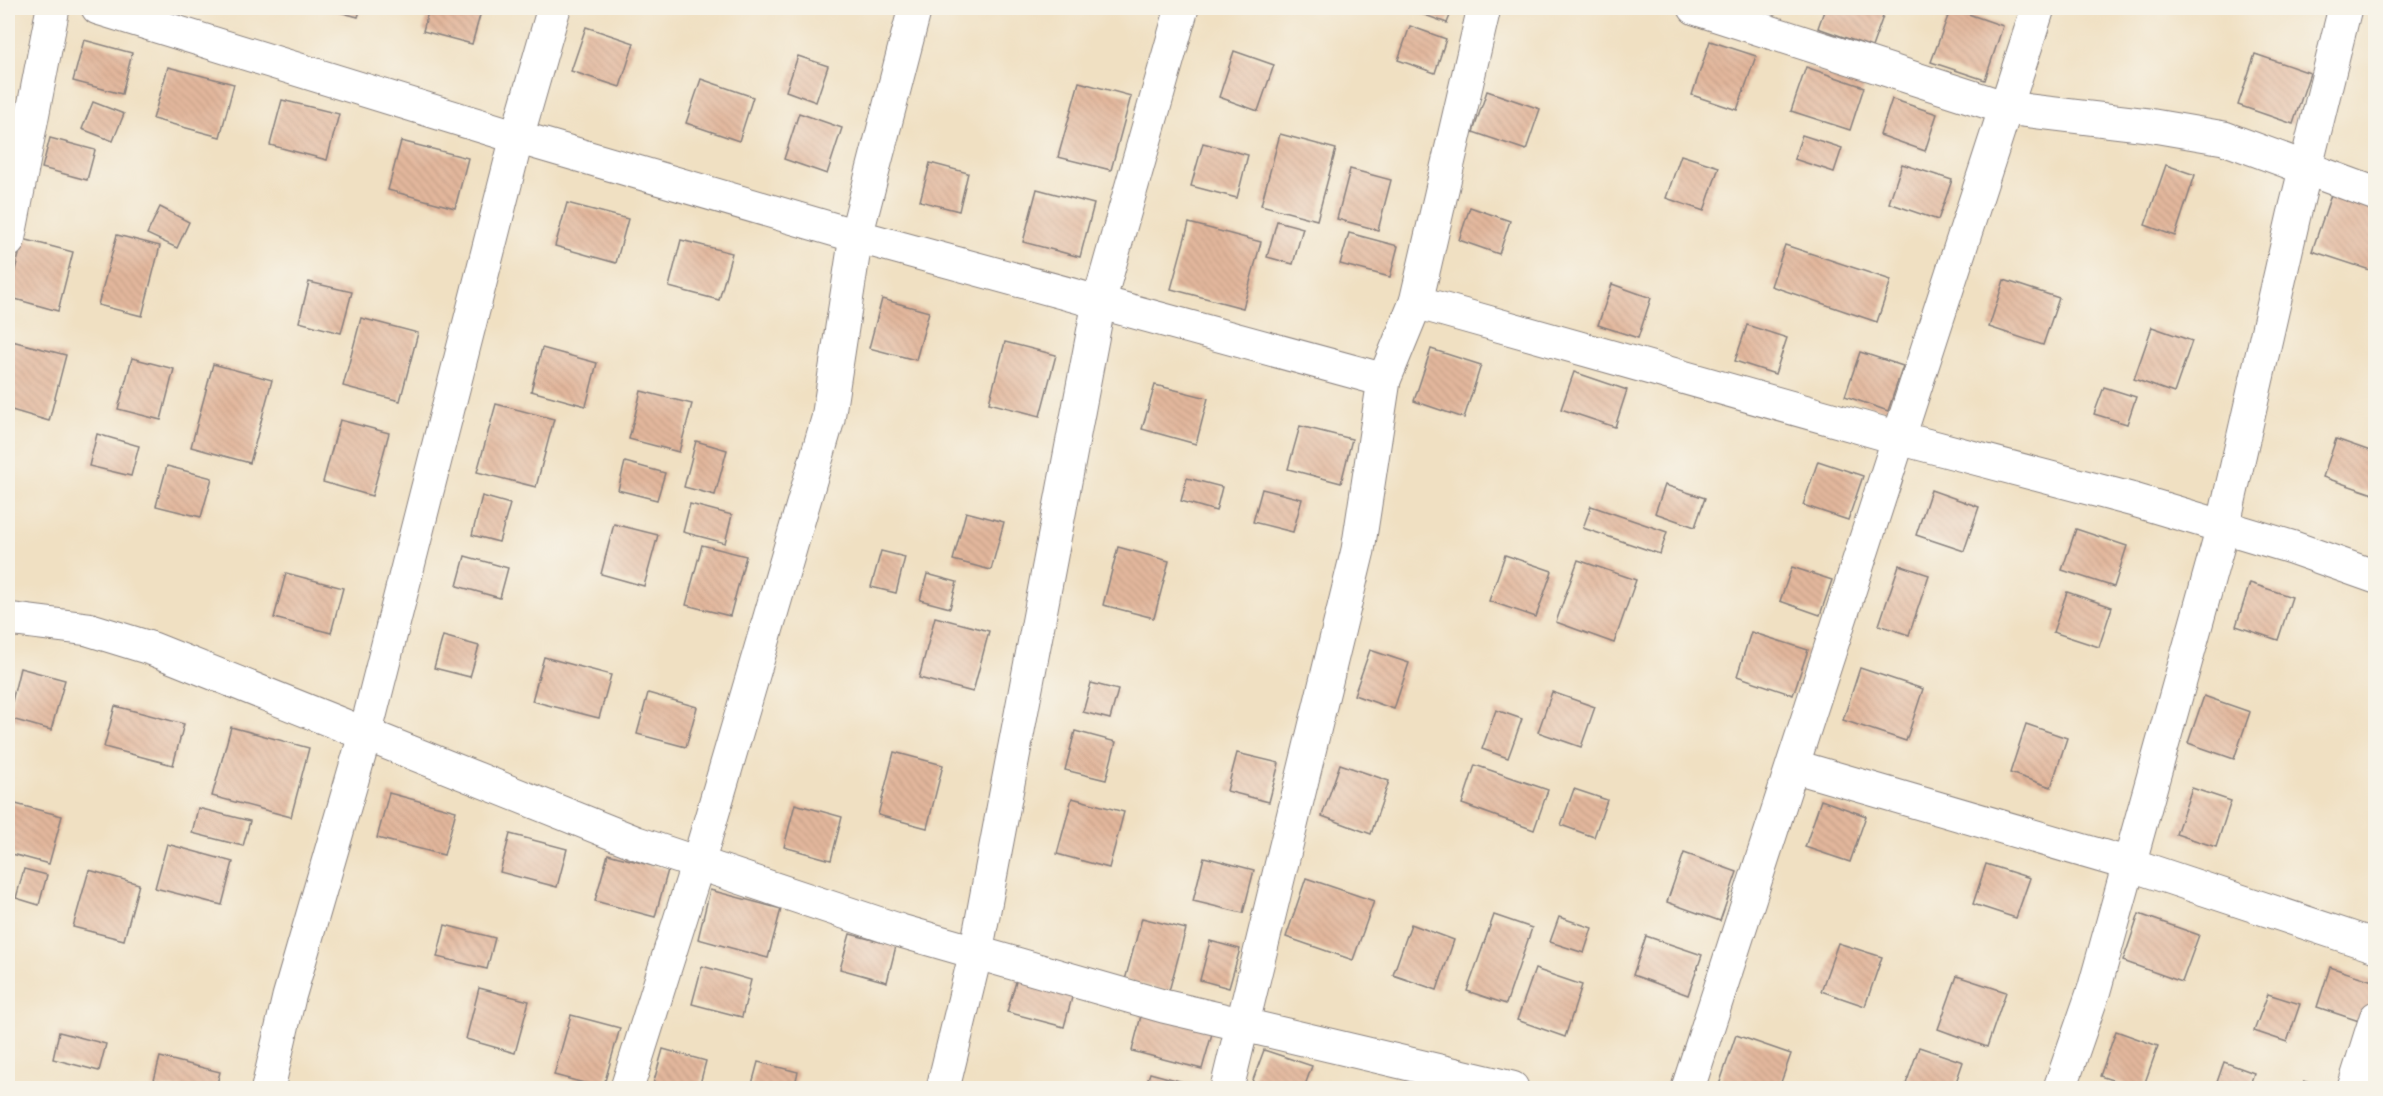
<svg xmlns="http://www.w3.org/2000/svg" width="2383" height="1096" font-family="Cardo,serif">
	<style>
		.building { fill: url(#building-back-hatch) }
		.lines { fill: none; stroke-linecap: round; stroke-linejoin: round }
		.minor-casing { stroke: #89817e; stroke-width: 35 }
		.minor { stroke: #fff; stroke-width: 33 }
	</style>
	<defs>
		<pattern id="building-back-hatch" width="6" height="6" patternUnits="userSpaceOnUse" patternTransform="scale(1.5)"><rect width="6" height="6" fill="#e3b79c"/><path d="M-1 5l2 2M0 0l6 6M5-1l2 2" fill="none" stroke="#c29d87"/></pattern>
	</defs>
	<rect width="100%" height="100%" fill="#f7f3e8"/>
	<filter id="ink" filterUnits="userSpaceOnUse"><feTurbulence type="fractalNoise" baseFrequency=".0167" numOctaves="2"/><feDisplacementMap in="SourceGraphic" scale="12" xChannelSelector="R" yChannelSelector="G"/><feConvolveMatrix kernelMatrix="1 2 1 2 8 2 1 2 1" color-interpolation-filters="sRGB"/></filter>
	<filter id="wash" filterUnits="userSpaceOnUse"><feTurbulence type="fractalNoise" baseFrequency=".008" numOctaves="4" result="noise"/><feDisplacementMap in="SourceGraphic" scale="24" xChannelSelector="R" yChannelSelector="G"/><feGaussianBlur stdDeviation="1.35" result="paint"/><feColorMatrix in="noise" values="0 0 0 0 0 0 0 0 0 0 0 0 0 0 0 0 0 1.4 0 .05"/><feComposite in="paint" operator="in"/></filter>
	<g filter="url(#wash)">
		<rect width="100%" height="100%" fill="#f0e0c2"/>
		<g id="blocks">
			<g class="building">
				<polygon points="325,8 361,8 358,17"/>
				<polygon points="429,8 482,8 472,44 423,31"/>
				<polygon points="1415,8 1453,8 1447,23 1414,11"/>
				<polygon points="1825,8 1886,8 1872,47 1818,28"/>
				<polygon points="1951,8 2003,26 1985,80 1931,62"/>
				<polygon points="1410,26 1446,39 1435,73 1398,60"/>
				<polygon points="586,27 634,43 620,87 571,71"/>
				<polygon points="84,40 132,53 122,94 73,81"/>
				<polygon points="1710,41 1756,56 1737,110 1692,95"/>
				<polygon points="1234,51 1274,65 1258,111 1219,97"/>
				<polygon points="2255,54 2310,73 2293,124 2238,105"/>
				<polygon points="798,56 828,66 816,102 786,91"/>
				<polygon points="168,67 234,84 220,137 153,119"/>
				<polygon points="1806,67 1864,87 1850,130 1791,111"/>
				<polygon points="701,79 753,97 739,141 686,123"/>
				<polygon points="1079,82 1131,96 1111,170 1058,157"/>
				<polygon points="1487,91 1540,109 1526,150 1473,132"/>
				<polygon points="1892,99 1937,114 1925,151 1880,135"/>
				<polygon points="282,100 339,114 327,160 270,145"/>
				<polygon points="93,102 124,114 113,141 82,129"/>
				<polygon points="799,113 842,128 827,174 784,159"/>
				<polygon points="8,118 26,123 8,188"/>
				<polygon points="1280,134 1336,149 1317,220 1261,205"/>
				<polygon points="1802,135 1842,148 1834,172 1794,159"/>
				<polygon points="50,138 95,150 87,180 42,168"/>
				<polygon points="401,141 468,158 455,208 388,190"/>
				<polygon points="1203,143 1248,155 1237,198 1191,186"/>
				<polygon points="1681,155 1719,167 1704,211 1666,198"/>
				<polygon points="930,163 968,173 959,211 920,201"/>
				<polygon points="1902,164 1952,180 1938,220 1889,203"/>
				<polygon points="2166,165 2195,175 2175,236 2145,225"/>
				<polygon points="1350,169 1391,180 1378,230 1337,219"/>
				<polygon points="1037,189 1094,204 1080,257 1023,242"/>
				<polygon points="2331,195 2376,210 2376,272 2312,251"/>
				<polygon points="567,203 628,219 616,263 555,246"/>
				<polygon points="160,207 189,222 177,248 147,234"/>
				<polygon points="1470,207 1510,221 1499,254 1459,240"/>
				<polygon points="1277,221 1303,228 1293,264 1267,257"/>
				<polygon points="1189,223 1261,242 1243,308 1171,289"/>
				<polygon points="1349,233 1398,246 1390,277 1340,264"/>
				<polygon points="117,235 160,246 142,316 98,305"/>
				<polygon points="23,239 73,252 58,311 8,297"/>
				<polygon points="681,240 732,253 719,300 669,287"/>
				<polygon points="1785,245 1891,280 1877,322 1771,286"/>
				<polygon points="2004,280 2059,298 2043,345 1989,327"/>
				<polygon points="309,282 352,292 341,333 299,322"/>
				<polygon points="1612,284 1651,298 1638,338 1598,325"/>
				<polygon points="882,299 929,312 916,360 869,348"/>
				<polygon points="361,318 418,333 400,401 343,386"/>
				<polygon points="1747,325 1787,338 1775,374 1735,361"/>
				<polygon points="2152,327 2192,341 2174,393 2134,379"/>
				<polygon points="8,340 66,355 49,421 8,409"/>
				<polygon points="1005,342 1056,355 1040,416 989,403"/>
				<polygon points="542,348 597,363 586,406 531,391"/>
				<polygon points="1431,349 1481,365 1464,418 1414,401"/>
				<polygon points="1860,352 1903,366 1888,411 1845,396"/>
				<polygon points="132,358 174,369 161,420 118,409"/>
				<polygon points="213,364 272,380 250,463 191,447"/>
				<polygon points="1574,372 1627,390 1615,427 1561,409"/>
				<polygon points="1155,385 1208,398 1196,444 1142,429"/>
				<polygon points="2104,387 2136,397 2127,424 2094,414"/>
				<polygon points="641,391 692,404 679,452 629,439"/>
				<polygon points="496,404 554,419 536,487 477,472"/>
				<polygon points="340,420 389,433 372,496 323,482"/>
				<polygon points="1300,426 1352,439 1341,483 1288,469"/>
				<polygon points="97,434 139,446 131,476 89,466"/>
				<polygon points="2336,439 2376,453 2376,495 2323,477"/>
				<polygon points="696,441 727,450 715,495 684,487"/>
				<polygon points="1818,461 1863,476 1848,520 1803,505"/>
				<polygon points="625,462 665,473 657,500 618,490"/>
				<polygon points="167,466 212,478 201,517 156,506"/>
				<polygon points="1187,478 1222,487 1216,511 1181,501"/>
				<polygon points="1665,485 1705,498 1695,527 1655,513"/>
				<polygon points="1262,489 1302,499 1293,532 1253,522"/>
				<polygon points="1931,490 1979,507 1964,551 1916,535"/>
				<polygon points="482,496 510,504 499,542 472,535"/>
				<polygon points="690,504 732,515 725,543 683,532"/>
				<polygon points="1591,506 1667,532 1660,554 1583,528"/>
				<polygon points="966,512 1004,522 991,570 953,560"/>
				<polygon points="614,524 658,535 644,586 601,574"/>
				<polygon points="2076,529 2127,546 2114,587 2062,570"/>
				<polygon points="702,545 746,556 730,616 686,605"/>
				<polygon points="1118,547 1169,561 1154,618 1103,605"/>
				<polygon points="881,551 905,557 896,593 871,587"/>
				<polygon points="1505,555 1552,571 1536,617 1489,601"/>
				<polygon points="465,556 508,568 500,598 457,586"/>
				<polygon points="1578,560 1636,580 1614,643 1556,622"/>
				<polygon points="1899,565 1929,575 1909,635 1879,625"/>
				<polygon points="1792,567 1832,580 1820,615 1780,601"/>
				<polygon points="286,573 343,588 331,633 274,618"/>
				<polygon points="927,574 957,582 950,608 920,600"/>
				<polygon points="2250,583 2292,597 2278,640 2236,626"/>
				<polygon points="2067,592 2112,607 2099,647 2053,632"/>
				<polygon points="935,617 989,631 973,692 919,678"/>
				<polygon points="1751,632 1808,650 1793,695 1737,676"/>
				<polygon points="443,636 479,646 470,677 434,668"/>
				<polygon points="1370,650 1409,663 1394,709 1354,695"/>
				<polygon points="544,657 611,675 599,718 532,701"/>
				<polygon points="20,668 65,680 51,730 8,718"/>
				<polygon points="1860,668 1923,689 1906,741 1843,720"/>
				<polygon points="1091,683 1118,690 1110,719 1083,712"/>
				<polygon points="1552,692 1595,707 1581,747 1538,732"/>
				<polygon points="648,693 697,707 686,747 637,734"/>
				<polygon points="2204,696 2250,712 2234,759 2188,743"/>
				<polygon points="115,706 184,724 173,765 104,747"/>
				<polygon points="1496,710 1522,719 1508,758 1482,749"/>
				<polygon points="2026,724 2067,738 2051,787 2010,773"/>
				<polygon points="231,727 309,748 291,817 212,796"/>
				<polygon points="1075,731 1116,742 1106,780 1065,770"/>
				<polygon points="894,752 943,765 927,828 878,815"/>
				<polygon points="1237,753 1279,763 1269,802 1227,791"/>
				<polygon points="1340,764 1389,781 1371,834 1322,816"/>
				<polygon points="1475,765 1548,790 1534,830 1462,804"/>
				<polygon points="2192,788 2231,801 2216,847 2176,834"/>
				<polygon points="1574,789 1607,800 1594,837 1561,825"/>
				<polygon points="389,793 456,811 444,855 377,838"/>
				<polygon points="1072,798 1124,812 1109,868 1057,854"/>
				<polygon points="1821,800 1866,816 1850,862 1805,847"/>
				<polygon points="8,802 62,816 49,864 8,853"/>
				<polygon points="795,804 842,817 831,860 784,847"/>
				<polygon points="198,808 250,821 243,846 192,833"/>
				<polygon points="510,834 567,849 557,887 500,872"/>
				<polygon points="167,844 233,862 222,905 155,888"/>
				<polygon points="1684,853 1737,872 1720,921 1667,902"/>
				<polygon points="608,854 668,870 655,917 595,901"/>
				<polygon points="1204,857 1254,870 1243,913 1193,901"/>
				<polygon points="1986,864 2030,878 2016,918 1973,904"/>
				<polygon points="24,869 47,875 39,905 16,898"/>
				<polygon points="89,870 139,884 124,940 73,927"/>
				<polygon points="1306,878 1374,901 1353,960 1286,937"/>
				<polygon points="710,890 781,909 768,958 698,939"/>
				<polygon points="2139,914 2199,935 2182,982 2123,961"/>
				<polygon points="1494,915 1532,928 1506,1004 1467,991"/>
				<polygon points="1559,917 1592,928 1584,953 1550,942"/>
				<polygon points="1142,918 1186,929 1169,991 1125,980"/>
				<polygon points="1411,924 1454,940 1437,990 1393,975"/>
				<polygon points="445,925 495,938 487,969 437,957"/>
				<polygon points="850,934 896,946 887,982 840,969"/>
				<polygon points="1646,936 1702,955 1688,995 1633,975"/>
				<polygon points="1210,941 1240,949 1229,988 1200,980"/>
				<polygon points="1838,943 1882,957 1865,1006 1821,991"/>
				<polygon points="702,966 751,980 742,1017 692,1004"/>
				<polygon points="2330,967 2376,982 2376,992 2365,1023 2317,1007"/>
				<polygon points="1535,969 1582,985 1565,1037 1517,1020"/>
				<polygon points="1018,975 1074,990 1064,1027 1007,1012"/>
				<polygon points="1957,976 2006,992 1987,1047 1938,1029"/>
				<polygon points="479,988 529,1001 515,1053 466,1039"/>
				<polygon points="2268,994 2300,1004 2287,1042 2254,1031"/>
				<polygon points="1142,1012 1213,1030 1202,1069 1132,1051"/>
				<polygon points="571,1015 620,1028 603,1088 554,1075"/>
				<polygon points="2116,1031 2158,1046 2143,1088 2136,1088 2100,1076"/>
				<polygon points="59,1032 106,1044 99,1071 53,1059"/>
				<polygon points="1736,1035 1791,1054 1779,1088 1718,1088"/>
				<polygon points="1919,1047 1963,1062 1954,1088 1918,1088 1906,1084"/>
				<polygon points="663,1049 706,1061 699,1088 652,1088"/>
				<polygon points="1264,1050 1312,1066 1304,1088 1250,1088"/>
				<polygon points="160,1057 220,1072 216,1088 152,1088"/>
				<polygon points="758,1062 798,1072 794,1088 751,1088"/>
				<polygon points="2224,1062 2254,1073 2249,1088 2215,1088"/>
				<polygon points="1150,1073 1198,1086 1197,1088 1145,1088"/>
				<polygon points="2304,1081 2327,1088 2301,1088"/>
			</g>
		</g>
	</g>
	<g filter="url(#ink)">
		<use href="#blocks" fill-opacity="0" stroke="#89817e" stroke-width="1.5"/>
		<g class="lines">
			<defs>
				<g id="minor">
					<polyline points="98,8 517,137 856,236 1384,380"/>
					<polyline points="1695,8 2006,108 2148,125 2224,138 2376,194"/>
					<polyline points="8,241 53,8"/>
					<polyline points="1416,302 1899,438 2134,500 2291,547 2376,577"/>
					<polyline points="8,619 88,629 153,649 637,843 901,931 1163,1006 1512,1088"/>
					<polyline points="1793,766 2129,864 2376,946"/>
					<polyline points="268,1088 289,997 365,735 517,137 554,8"/>
					<polyline points="627,1088 698,863 828,419 856,236 915,8"/>
					<polyline points="943,1088 976,952 1099,302 1182,8"/>
					<polyline points="1227,1088 1358,550 1384,380 1416,302 1484,8"/>
					<polyline points="1688,1088 2038,8"/>
					<polyline points="2060,1088 2094,990 2223,527 2294,215 2345,8"/>
					<polyline points="2354,1088 2376,1018"/>
				</g>
			</defs>
			<use href="#minor" class="minor-casing"/>
			<use href="#minor" class="minor"/>
		</g>
	</g>
	<rect width="2383" height="1096" fill="none" stroke="#f7f3e8" stroke-width="30"/>
</svg>
